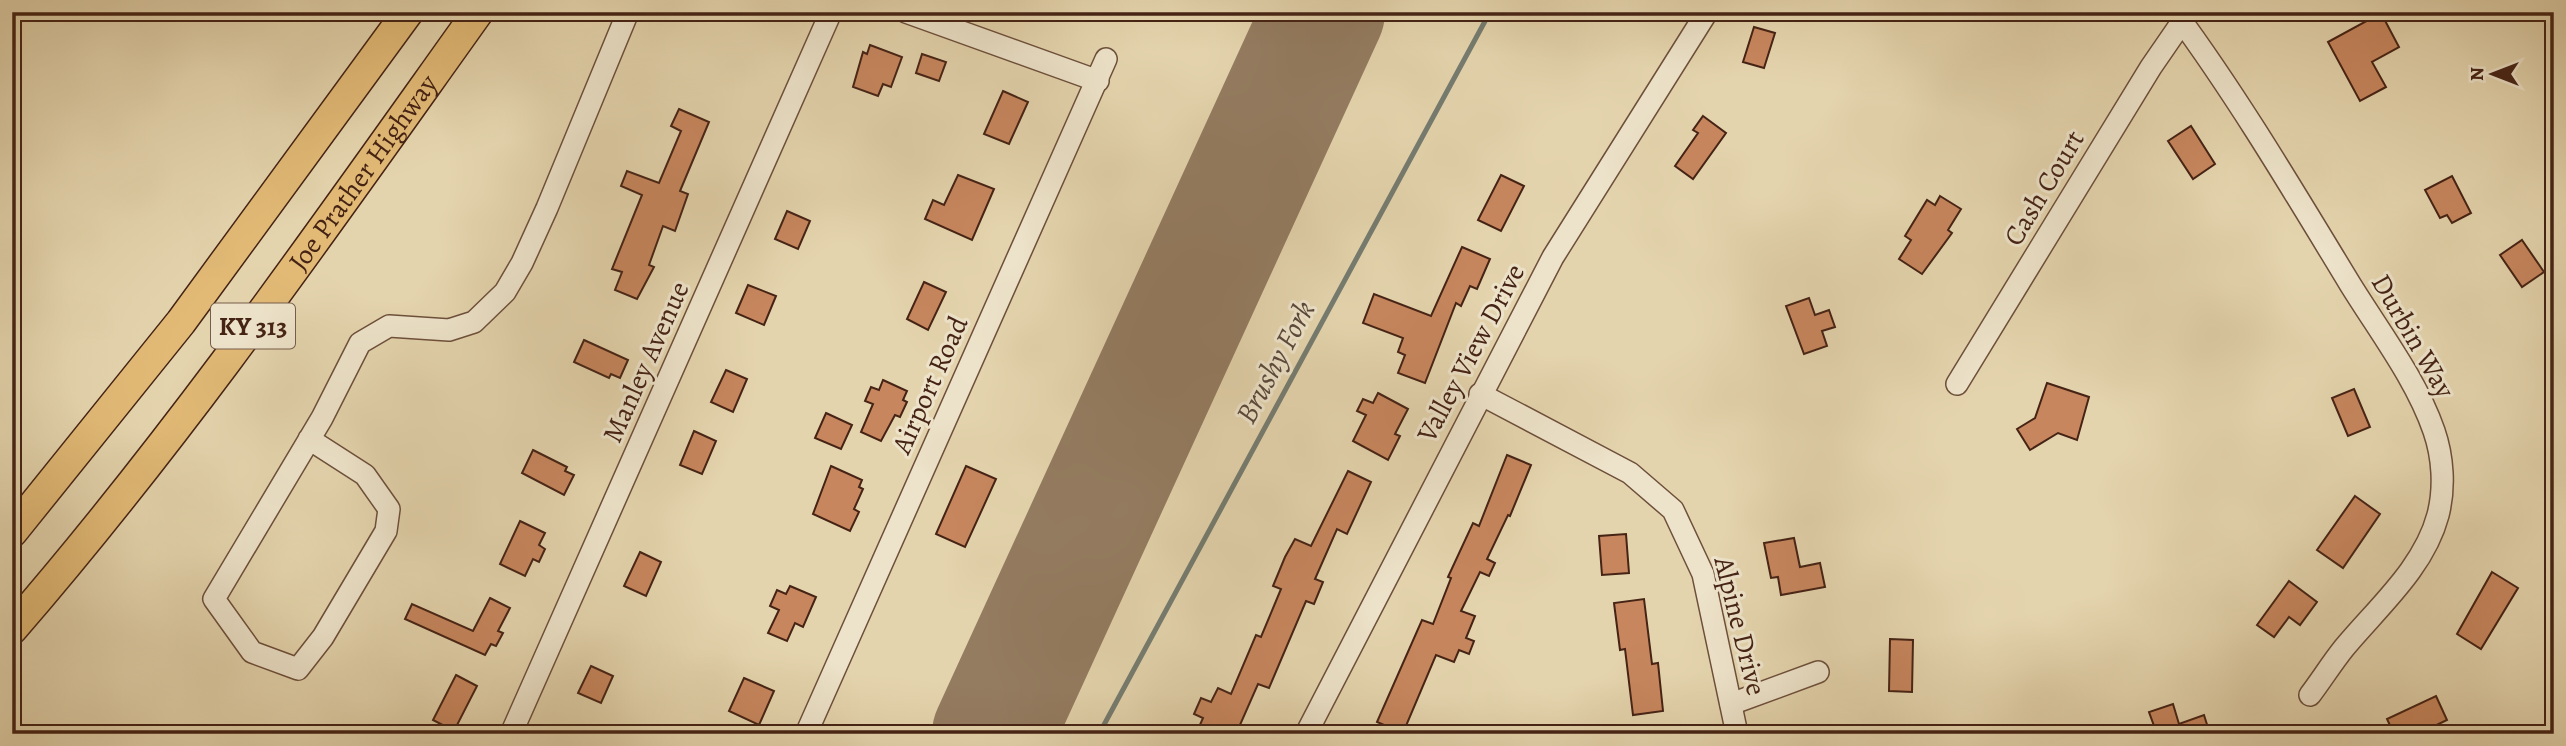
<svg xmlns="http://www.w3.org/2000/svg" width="2566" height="746" font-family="Alegreya,serif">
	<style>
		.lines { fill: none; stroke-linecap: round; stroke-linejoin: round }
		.stream { stroke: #757c70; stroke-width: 5 }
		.runway { stroke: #947c61; stroke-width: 122 }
		.building { fill: #c7865e; stroke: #452315; stroke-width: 2 }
		.minor-casing { stroke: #6d4f3b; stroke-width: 24 }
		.highway-casing { stroke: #452315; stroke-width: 33 }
		.minor { stroke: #ede3ca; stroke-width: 21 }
		.highway { stroke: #e2ba76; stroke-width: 30 }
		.labels { text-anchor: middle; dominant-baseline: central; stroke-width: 6; stroke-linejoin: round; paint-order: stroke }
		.shield { fill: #ede3ca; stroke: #775d4b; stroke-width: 2 }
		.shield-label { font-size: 26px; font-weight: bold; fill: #452315 }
		.street-label { font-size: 28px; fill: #452315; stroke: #ede3ca }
		.water-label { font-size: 30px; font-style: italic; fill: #59483b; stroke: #ede3ca }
	</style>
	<rect width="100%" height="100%" fill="#e4d4ad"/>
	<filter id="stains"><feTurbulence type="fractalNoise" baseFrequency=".00286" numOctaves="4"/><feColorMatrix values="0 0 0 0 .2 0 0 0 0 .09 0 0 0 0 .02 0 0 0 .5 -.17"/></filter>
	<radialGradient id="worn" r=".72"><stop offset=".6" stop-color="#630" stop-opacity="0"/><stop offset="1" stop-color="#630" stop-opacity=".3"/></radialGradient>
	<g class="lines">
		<polyline class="stream" points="1099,734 1490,12"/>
		<polyline class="runway" points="993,734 1324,12"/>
	</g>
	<g class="building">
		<polygon points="2381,13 2399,47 2372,62 2386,87 2360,101 2328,42"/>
		<polygon points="1754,27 1775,33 1764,68 1743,62"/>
		<polygon points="870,45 902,57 891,87 883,84 878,96 853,87 863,52 867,54"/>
		<polygon points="922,54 946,62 939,81 916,73"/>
		<polygon points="1003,91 1028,102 1009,144 984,134"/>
		<polygon points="679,109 709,122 680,191 688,194 675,231 663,226 649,265 654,267 637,299 615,290 622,272 612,269 642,195 621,186 627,171 659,183 681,131 671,126"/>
		<polygon points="1703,116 1726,133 1693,179 1675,166 1698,133 1693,130"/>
		<polygon points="2191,126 2215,164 2193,179 2168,141"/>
		<polygon points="958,175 994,189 972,240 925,219 933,200 944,205"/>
		<polygon points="1501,175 1524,186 1501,231 1478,220"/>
		<polygon points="2452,176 2471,213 2452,223 2447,215 2440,218 2425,190"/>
		<polygon points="1940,196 1961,209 1948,230 1952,233 1922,274 1899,259 1911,240 1905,236 1927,200 1935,205"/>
		<polygon points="787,211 810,221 798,249 775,239"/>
		<polygon points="2522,240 2544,272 2522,287 2500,255"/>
		<polygon points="1462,247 1490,259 1477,289 1470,286 1461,306 1456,303 1425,383 1398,373 1405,355 1398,352 1403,338 1363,323 1374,294 1431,316"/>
		<polygon points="924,282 946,292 928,330 907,319"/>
		<polygon points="748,285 776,296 764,325 736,313"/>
		<polygon points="1809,298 1815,315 1829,310 1835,327 1822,331 1827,346 1804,354 1786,306"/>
		<polygon points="584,340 628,360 620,378 611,374 609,378 574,362"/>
		<polygon points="726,370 747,379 733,412 711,402"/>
		<polygon points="883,380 907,391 903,400 907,402 900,417 895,415 881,441 861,432 873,404 865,401 871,387 879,390"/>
		<polygon points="2047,383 2089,397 2077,440 2058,433 2030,450 2017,429 2035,418"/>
		<polygon points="2354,389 2370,427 2348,436 2332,398"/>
		<polygon points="1378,393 1408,409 1395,434 1400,436 1388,460 1353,441 1366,415 1357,411 1363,399 1373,403"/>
		<polygon points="826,413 852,425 841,449 815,438"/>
		<polygon points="694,431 716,441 702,474 680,465"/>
		<polygon points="533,450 567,467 565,471 574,475 564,495 522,473"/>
		<polygon points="1507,455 1531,465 1510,516 1508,515 1487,559 1495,563 1489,576 1480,572 1461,611 1475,616 1466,638 1474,641 1469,654 1459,650 1454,662 1436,655 1403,733 1377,722 1422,620 1433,624 1451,578 1448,577 1473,523 1479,526"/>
		<polygon points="831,466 862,480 859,487 863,489 854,509 859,512 850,531 813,514"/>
		<polygon points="966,466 996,479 965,547 936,534"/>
		<polygon points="1348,471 1371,482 1347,534 1337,529 1315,579 1323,582 1314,604 1306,601 1269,688 1258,684 1236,734 1196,734 1203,718 1194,714 1201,698 1211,702 1218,688 1231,694 1256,635 1261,637 1281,589 1273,586 1285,557 1295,539 1311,546"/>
		<polygon points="2355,496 2380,514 2343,568 2317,550"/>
		<polygon points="520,521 545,533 539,545 545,549 539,562 533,559 525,576 500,564"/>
		<polygon points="1626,534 1629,573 1602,575 1599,536"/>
		<polygon points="1794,538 1800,567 1820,563 1825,587 1781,595 1778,577 1771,578 1764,543"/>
		<polygon points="640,552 661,562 646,596 624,586"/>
		<polygon points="2492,572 2518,588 2481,649 2457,634"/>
		<polygon points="2289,581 2317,602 2300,625 2289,617 2274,637 2257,625"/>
		<polygon points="790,586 816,597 803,627 795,623 787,641 768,633 779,610 770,606 777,590 786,594"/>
		<polygon points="490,598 510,608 498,631 503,633 496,646 491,644 485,655 405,619 412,604 473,631"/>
		<polygon points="1644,599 1652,664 1658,663 1663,711 1633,715 1625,649 1620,650 1614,603"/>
		<polygon points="1890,639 1913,640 1912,692 1889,691"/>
		<polygon points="591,666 613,676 601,703 578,693"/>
		<polygon points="456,675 477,686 454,731 433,720"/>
		<polygon points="744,678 774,691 759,725 729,711"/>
		<polygon points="2436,696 2447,720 2418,734 2394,734 2387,719"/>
		<polygon points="2173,704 2179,724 2204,715 2210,734 2157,734 2149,712"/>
	</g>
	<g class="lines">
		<defs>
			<g id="minor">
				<polyline points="906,12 1098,81"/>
				<path d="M2175,12c64,87 119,180 175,272 29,47 66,95 84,147 9,26 11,57 4,84 -14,53 -60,92 -94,133 -12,15 -22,31 -34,47"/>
				<polyline points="1957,384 2151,67 2182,22"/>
				<polyline points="1480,394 1630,473 1673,510 1703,574 1737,734"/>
				<polyline points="309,439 365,475 389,509 386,531 323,637 298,669 252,652 214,599 322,418 360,343 389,326 449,330 474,322 505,292 522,263 547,208 628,12"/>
				<polyline points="1731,704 1818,672"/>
				<polyline points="511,734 831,12"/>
				<polyline points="806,734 1106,59"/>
				<polyline points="1306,734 1553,257 1707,12"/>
			</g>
			<g id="highway">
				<polyline points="12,532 181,322 408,12"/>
				<path id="s1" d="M12,629c169,-195 316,-407 466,-617"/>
			</g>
		</defs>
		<use href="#minor" class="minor-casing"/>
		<use href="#highway" class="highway-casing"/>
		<use href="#minor" class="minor"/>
		<use href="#highway" class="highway"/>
	</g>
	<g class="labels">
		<rect class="shield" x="211" y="303.5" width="84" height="45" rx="5"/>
		<g class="shield-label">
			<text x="253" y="326">KY 313</text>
		</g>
		<g class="street-label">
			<text stroke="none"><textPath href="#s1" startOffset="576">Joe Prather Highway</textPath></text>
			<text transform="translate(2044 188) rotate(-59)">Cash Court</text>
			<text transform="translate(2413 336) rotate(60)">Durbin Way</text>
			<text transform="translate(1471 353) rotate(-62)">Valley View Drive</text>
			<text transform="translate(646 362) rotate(-66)">Manley Avenue</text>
			<text transform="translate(930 385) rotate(-66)">Airport Road</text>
			<text transform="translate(1740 626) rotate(76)">Alpine Drive</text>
		</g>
		<g class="water-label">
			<text transform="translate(1275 362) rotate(-62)">Brushy Fork</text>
		</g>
	</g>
	<rect width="2566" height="746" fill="none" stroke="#e4d4ad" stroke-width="42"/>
	<rect x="14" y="14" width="2538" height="718" fill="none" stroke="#452315" stroke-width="3.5"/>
	<rect x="21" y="21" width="2524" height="704" fill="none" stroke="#452315" stroke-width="2"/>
	<g transform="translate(2493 74) rotate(270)" stroke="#ede3ca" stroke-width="5" paint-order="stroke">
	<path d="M0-5L12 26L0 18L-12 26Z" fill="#452315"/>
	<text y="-10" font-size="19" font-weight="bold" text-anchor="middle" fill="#452315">N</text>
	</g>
	<rect width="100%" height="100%" filter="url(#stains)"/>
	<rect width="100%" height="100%" fill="url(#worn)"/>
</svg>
